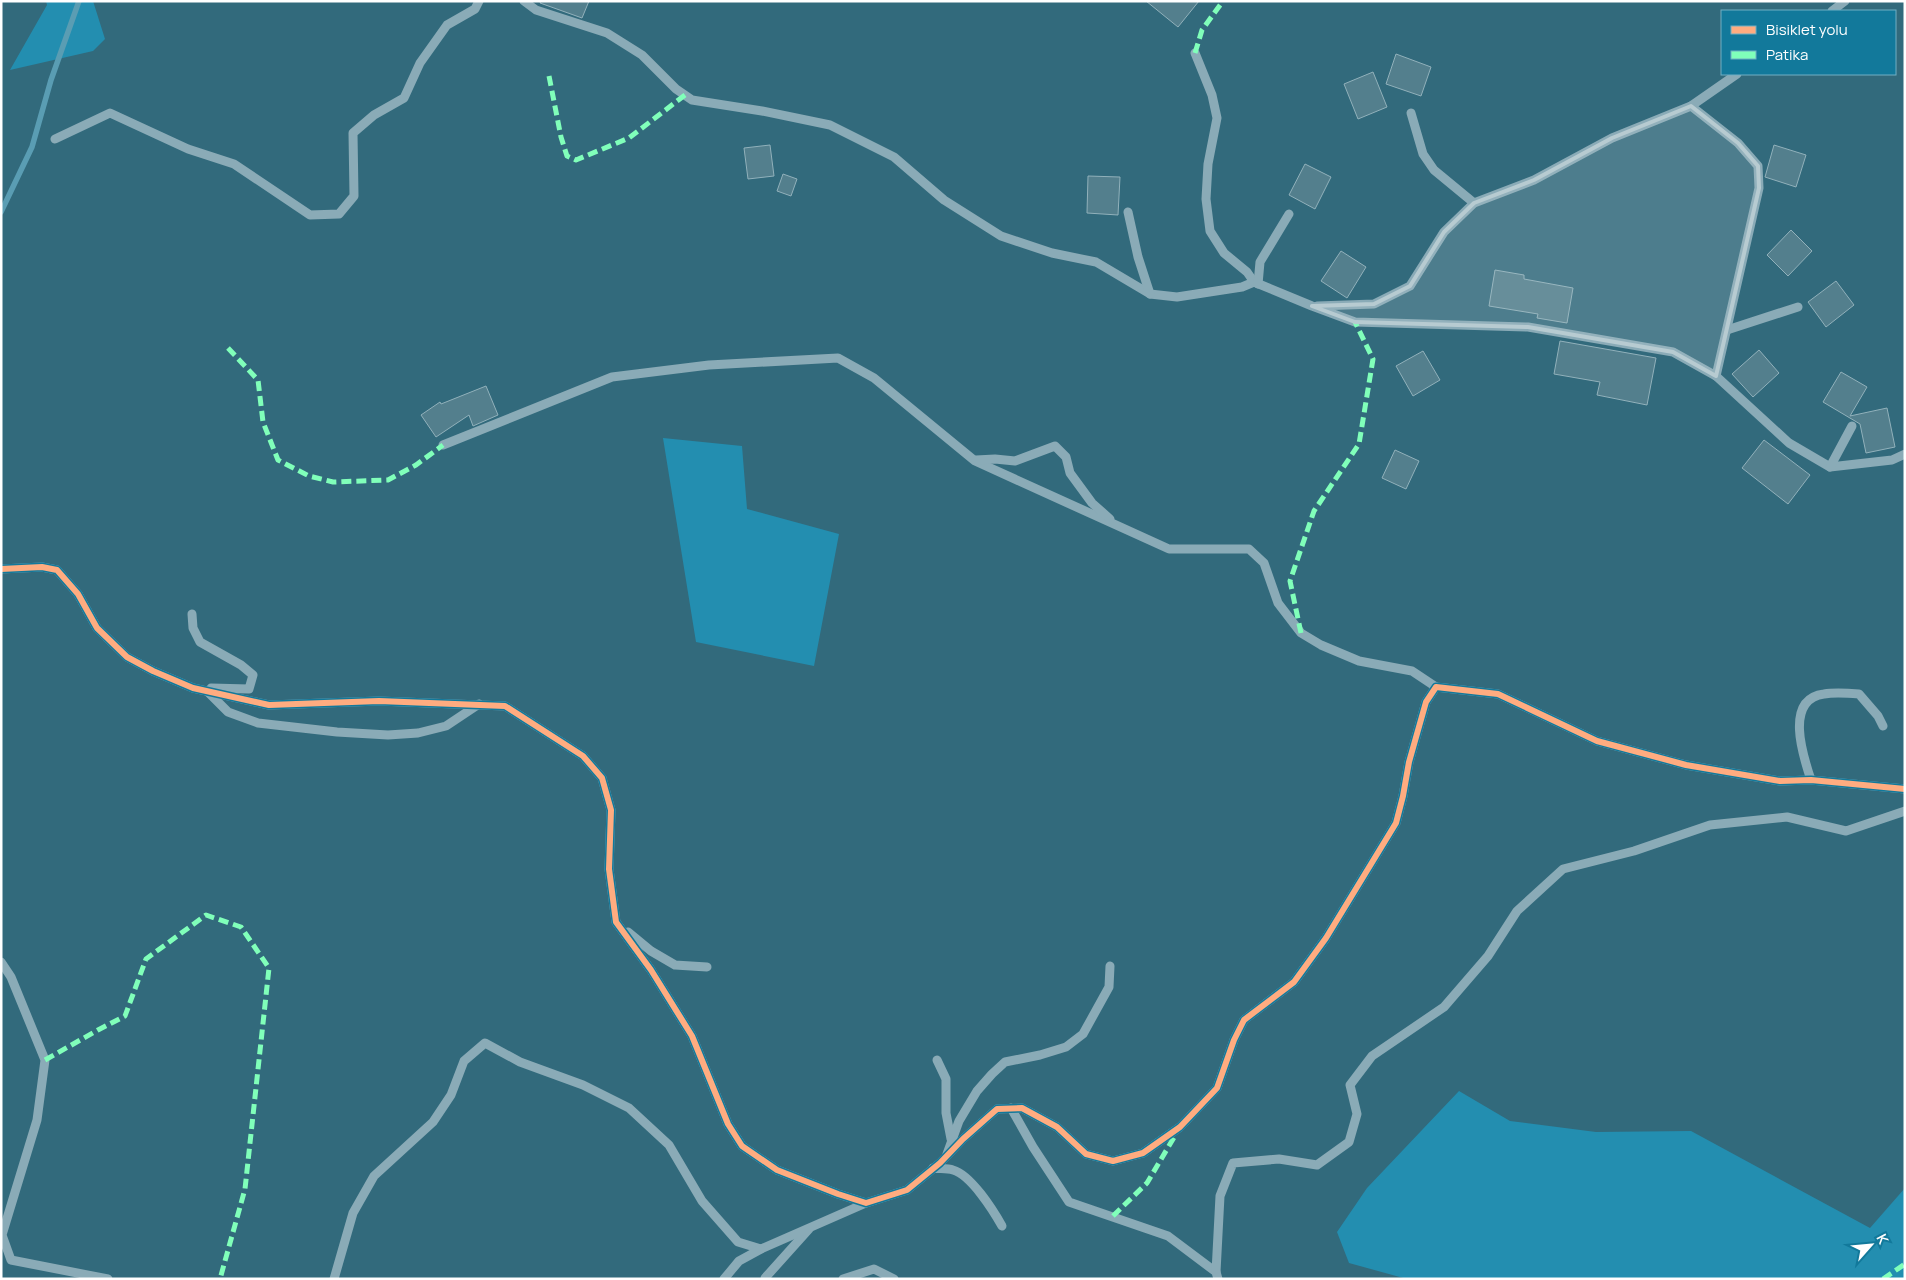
<svg xmlns="http://www.w3.org/2000/svg" width="1906" height="1280" font-family="Manrope,sans-serif">
	<style>
		.green { fill: #238eb0 }
		.lines { fill: none; stroke-linecap: round; stroke-linejoin: round }
		.stream { stroke: #5a9db3; stroke-width: 5.5 }
		.building { fill: #537f8d; stroke: #91b1bb }
		.minor { stroke: #8aabb7; stroke-width: 9 }
		.quiet { stroke: #80ffba; stroke-width: 5; stroke-dasharray: 10 5; stroke-linecap: butt }
		.cycleway-casing { stroke: #12799b; stroke-width: 9 }
		.cycleway { stroke: #ffac80; stroke-width: 6 }
		.marked { fill: #b7cbd1; fill-opacity: 0.2; stroke: #b7cbd1; stroke-width: 4; stroke-linejoin: round }
	</style>
	<rect width="100%" height="100%" fill="#326a7c"/>
	<g class="green">
		<polygon points="46,1 93,1 105,39 93,51 10,70 47,5"/>
		<polygon points="663,438 742,446 747,509 839,534 814,666 696,642"/>
		<polygon points="1459,1091 1510,1121 1596,1132 1691,1131 1870,1228 1905,1188 1905,1279 1407,1279 1349,1263 1337,1232 1367,1188"/>
	</g>
	<g class="lines">
		<polyline class="stream" points="1,212 32,147 51,80 79,1"/>
	</g>
	<g class="building">
		<polygon points="541,1 589,1 582,18 540,3"/>
		<polygon points="1146,1 1199,1 1178,27"/>
		<polygon points="1396,54 1431,67 1421,96 1386,84"/>
		<polygon points="1373,72 1387,107 1358,119 1344,84"/>
		<polygon points="770,145 774,176 748,179 744,148"/>
		<polygon points="1774,145 1806,155 1796,187 1765,177"/>
		<polygon points="1305,164 1331,177 1315,209 1289,195"/>
		<polygon points="783,174 797,179 791,196 777,191"/>
		<polygon points="1088,176 1120,177 1118,215 1087,213"/>
		<polygon points="1791,230 1812,251 1788,276 1767,255"/>
		<polygon points="1341,251 1366,267 1347,298 1321,281"/>
		<polygon points="1495,270 1524,275 1524,279 1573,288 1567,323 1537,318 1538,314 1489,306"/>
		<polygon points="1836,281 1854,305 1826,327 1808,302"/>
		<polygon points="1560,341 1656,358 1647,405 1597,395 1600,382 1554,374"/>
		<polygon points="1759,350 1779,373 1753,397 1732,374"/>
		<polygon points="1423,351 1440,380 1413,396 1396,366"/>
		<polygon points="1841,372 1867,387 1850,416 1887,408 1895,447 1866,453 1860,424 1823,402"/>
		<polygon points="486,386 498,415 473,426 469,415 436,437 421,415 440,402 441,404"/>
		<polygon points="1764,440 1810,475 1788,504 1742,468"/>
		<polygon points="1395,450 1419,461 1406,489 1382,478"/>
	</g>
	<g class="lines">
		<g class="minor">
			<polyline points="524,1 536,10 607,33 642,55 676,89 692,100 762,111 830,125 894,157 944,200 1001,236 1052,253 1096,262 1150,294 1177,297 1242,287 1254,282 1312,306 1355,322 1528,327 1673,352 1716,376 1789,443 1830,467 1892,460 1905,454"/>
			<polyline points="1832,11 1845,1"/>
			<polyline points="1195,53 1212,95 1217,118 1208,164 1206,199 1210,231 1224,253 1247,272 1254,282"/>
			<polyline points="1691,106 1738,143 1758,166 1759,188 1716,376"/>
			<polyline points="1411,113 1423,154 1434,170 1474,203"/>
			<polyline points="55,139 110,113 188,149 234,164 310,215 339,214 354,196 353,133 374,115 404,98 420,63 447,25 475,9 479,1"/>
			<polyline points="1128,212 1138,257 1150,294"/>
			<polyline points="1258,284 1260,262 1289,214"/>
			<polyline points="1317,306 1374,304 1410,286 1444,232 1474,203 1534,180 1612,138 1691,106 1737,74"/>
			<polyline points="1727,330 1798,307"/>
			<polyline points="443,445 612,377 709,365 838,358 874,378 975,461 1169,549 1249,549 1264,563 1278,603 1301,633 1321,645 1359,661 1412,671 1436,687"/>
			<polyline points="976,460 995,459 1015,461 1055,446 1066,457 1070,473 1092,503 1110,519"/>
			<polyline points="1830,467 1852,426"/>
			<polyline points="1,569 42,567 57,570 78,594 97,628 127,657 153,671 193,688 269,705 379,701 505,706 583,756 602,778 611,810 609,869 616,922 651,970 692,1036 728,1124 742,1146 777,1170 838,1194 866,1203 907,1190 940,1163 963,1139 997,1109 1022,1108 1057,1127 1086,1154 1113,1161 1143,1153 1180,1127 1217,1088 1234,1040 1244,1020 1294,982 1326,938 1396,823 1403,796 1409,762 1426,702 1436,687 1498,694 1597,741 1686,765 1780,781 1811,780 1905,789"/>
			<polyline points="192,614 193,628 200,642 241,665 253,675 249,689 211,688"/>
			<polyline points="208,692 228,712 258,723 337,732 388,735 418,733 446,726 479,704"/>
			<path d="M1811,780c-8,-24 -27,-81 13,-86 11,-2 23,-1 35,0l19,22 5,10"/>
			<polyline points="628,932 651,951 675,965 707,967"/>
			<polyline points="1,962 11,977 45,1060 37,1120 2,1235 11,1260 108,1279"/>
			<polyline points="937,1060 946,1079 946,1113 951,1139"/>
			<polyline points="1011,1108 1033,1147 1069,1202 1168,1236 1216,1272 1218,1279"/>
			<polyline points="947,1154 959,1121 977,1091 992,1074 1005,1062 1040,1055 1066,1047 1083,1034 1109,987 1110,966"/>
			<path d="M933,1168c6,1 14,0 20,2 18,5 40,40 49,56"/>
			<polyline points="1216,1272 1220,1196 1233,1163 1279,1159 1317,1165 1349,1142 1357,1114 1350,1085 1372,1056 1444,1007 1488,956 1517,911 1563,869 1634,851 1710,825 1787,817 1846,831 1905,811"/>
			<polyline points="765,1278 809,1229"/>
			<polyline points="334,1279 353,1213 374,1176 433,1122 451,1095 464,1061 485,1043 520,1062 583,1085 629,1108 669,1145 702,1201 738,1242 761,1249 866,1203"/>
			<polyline points="724,1279 739,1261 761,1249"/>
			<polyline points="843,1279 874,1269 894,1279"/>
		</g>
		<g class="quiet">
			<polyline points="1195,53 1202,30 1223,1"/>
			<polyline points="549,76 561,137 567,156 576,160 629,138 685,95"/>
			<polyline points="228,348 258,380 263,422 278,460 309,476 333,482 388,480 416,465 443,445"/>
			<polyline points="1301,633 1290,581 1314,511 1359,444 1373,359 1355,322"/>
			<polyline points="45,1060 98,1030 125,1016 146,959 206,915 241,927 269,968 245,1189 220,1279"/>
			<polyline points="1113,1216 1147,1183 1176,1134"/>
			<polyline points="1883,1279 1905,1264"/>
		</g>
		<defs>
			<polyline id="cycleway" points="1,569 42,567 57,570 78,594 97,628 127,657 153,671 193,688 269,705 379,701 505,706 583,756 602,778 611,810 609,869 616,922 651,970 692,1036 728,1124 742,1146 777,1170 838,1194 866,1203 907,1190 940,1163 963,1139 997,1109 1022,1108 1057,1127 1086,1154 1113,1161 1143,1153 1180,1127 1217,1088 1234,1040 1244,1020 1294,982 1326,938 1396,823 1403,796 1409,762 1426,702 1436,687 1498,694 1597,741 1686,765 1780,781 1811,780 1905,789"/>
		</defs>
		<use href="#cycleway" class="cycleway-casing"/>
		<use href="#cycleway" class="cycleway"/>
	</g>
	<path class="marked" d="M1691,106l47,37 20,23 1,22 -43,188 -43,-24 -145,-25 -173,-5 -43,-16 62,-2 36,-18 34,-54 30,-29 60,-23 78,-42z"/>
	<rect width="1906" height="1280" fill="none" stroke="#ffffff" stroke-width="5"/>
	<rect x="1721" y="10" width="175" height="65" fill="#12799b" stroke="#71afc3"/>
	<rect x="1731" y="26" width="25" height="8" fill="#ffac80" stroke="#71afc3"/>
	<text x="1766" y="35" font-size="15" fill="#ffffff">Bisiklet yolu</text>
	<rect x="1731" y="51" width="25" height="8" fill="#80ffba" stroke="#71afc3"/>
	<text x="1766" y="60" font-size="15" fill="#ffffff">Patika</text>
	<g transform="translate(1871 1245) rotate(63)" stroke="#12799b" stroke-width="4" paint-order="stroke">
	<path d="M0-4L9 19L0 12L-9 19Z" fill="#ffffff"/>
	<text y="-8" font-size="14" font-weight="bold" text-anchor="middle" fill="#ffffff">K</text>
	</g>
</svg>
